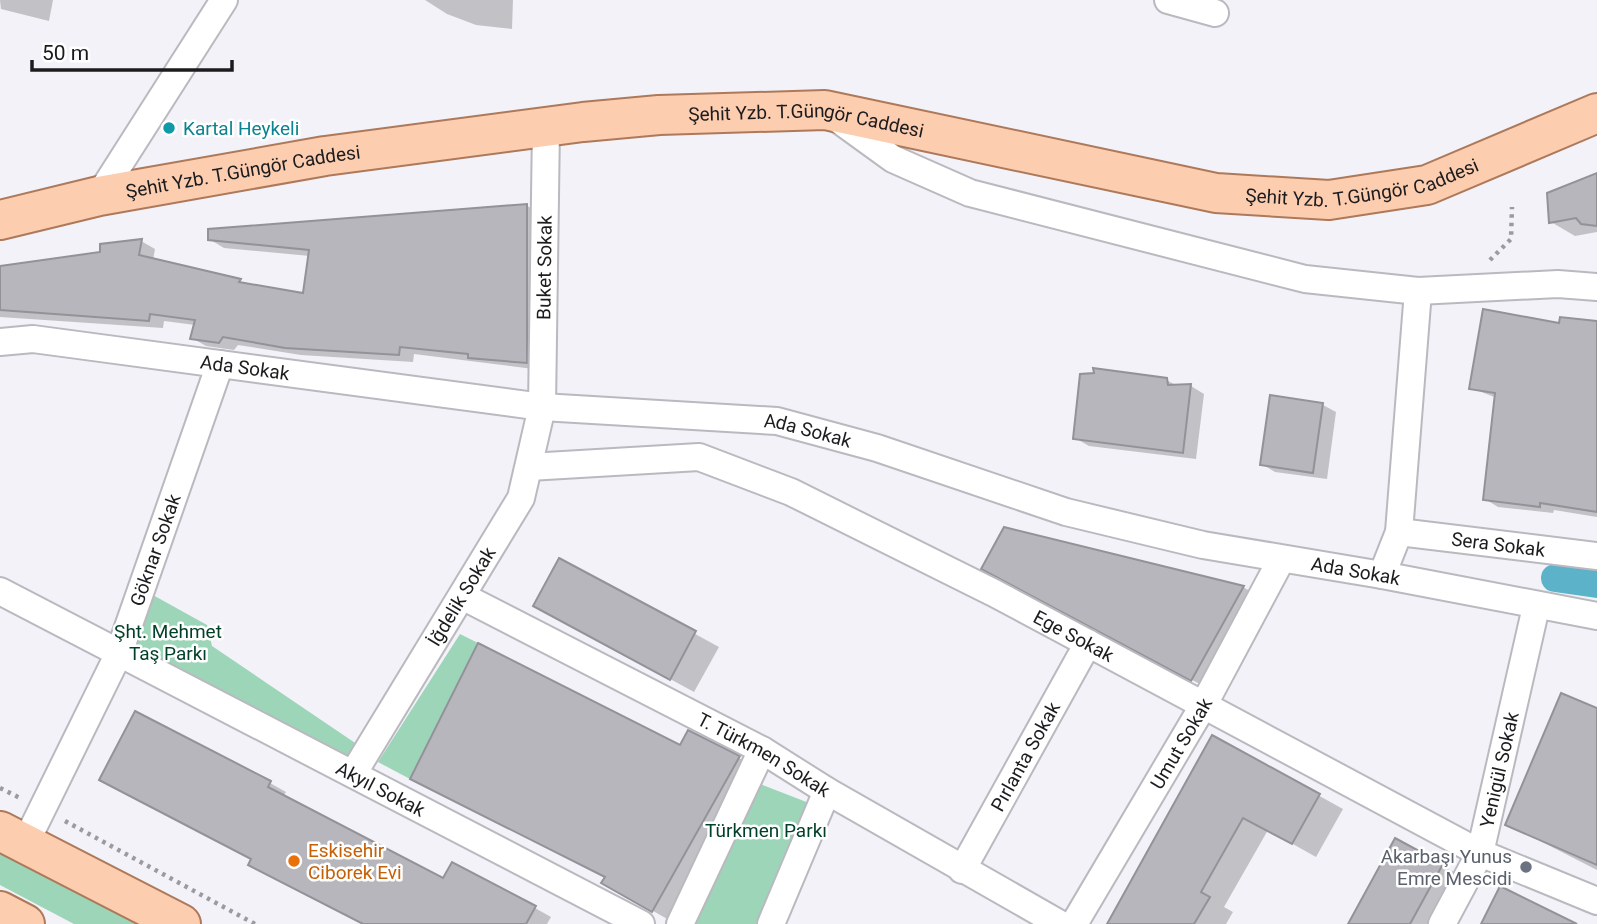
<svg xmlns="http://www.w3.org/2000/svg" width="1597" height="924" font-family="Roboto,sans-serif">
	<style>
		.green { fill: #9dd5b8 }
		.shadow { fill: #0003 }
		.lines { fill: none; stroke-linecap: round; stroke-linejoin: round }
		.canal { stroke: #5bb2c9; stroke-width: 28 }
		.building { fill: #b7b6bc; stroke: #939298; stroke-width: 2 }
		.minor-casing { stroke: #b9b9bf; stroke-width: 30 }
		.primary-casing { stroke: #ad795a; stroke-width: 42 }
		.path { stroke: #9b9b9f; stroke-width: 4.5; stroke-dasharray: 3.5 5; stroke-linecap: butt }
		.minor { stroke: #fff; stroke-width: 26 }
		.primary { stroke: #fdcdb0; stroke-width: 38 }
		.culture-dot { fill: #0f9aa8; stroke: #fff; stroke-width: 2.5 }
		.food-dot { fill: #e8710a; stroke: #fff; stroke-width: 2.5 }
		.worship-dot { fill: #6b7280; stroke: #fff; stroke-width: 2.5 }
		.labels { text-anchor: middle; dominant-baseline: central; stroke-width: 5; stroke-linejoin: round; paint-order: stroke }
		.street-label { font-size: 19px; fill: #1c1c1e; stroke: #fff }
		.culture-label { font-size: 19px; fill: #0d838f; stroke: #fff; text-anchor: start }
		.park-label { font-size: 19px; fill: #003f28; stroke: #fff }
		.food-label { font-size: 19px; fill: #c56008; stroke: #fff; text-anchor: start }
		.worship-label { font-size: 19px; fill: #5b616d; stroke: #fff; text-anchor: end }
	</style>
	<rect width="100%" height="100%" fill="#f2f2f8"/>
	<g class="green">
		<polygon points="142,589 207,625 212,646 367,751 353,774 119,653"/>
		<polygon points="460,634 478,643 410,779 378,762"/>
		<polygon points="755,782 809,803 756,924 694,924"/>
		<polygon points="0,850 142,924 74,924 0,885"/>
	</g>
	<g class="shadow">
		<polygon points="0,0 53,0 49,21 1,9"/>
		<polygon points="425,0 513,0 512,29 476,25 447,14"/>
		<polygon points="1597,175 1597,232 1575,236 1551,222"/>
		<polygon points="526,205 540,214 541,370 414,354 413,362 301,355 238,345 234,350 206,346 192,338 195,325 164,321 163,328 0,317 0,268 102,254 141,241 155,249 153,260 240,281 249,285 304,295 310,256 224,248 209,239"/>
		<polygon points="1597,322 1597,517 1554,510 1553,513 1498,507 1485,499 1497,398 1471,388 1561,325"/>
		<polygon points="1166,380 1178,386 1191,386 1204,394 1196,459 1089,446 1075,438"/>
		<polygon points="1271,397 1323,405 1336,412 1327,479 1275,472 1262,464"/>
		<polygon points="560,560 719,647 694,692 560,619"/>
		<polygon points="1001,578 1243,587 1260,597 1209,689"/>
		<polygon points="1597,712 1597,870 1507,824"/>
		<polygon points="136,713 270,783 286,792 283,797 444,880 535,908 551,917 547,924 364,924 253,859"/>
		<polygon points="1213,737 1343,809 1316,857 1268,830 1224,907 1233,912 1226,924 1110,924"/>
		<polygon points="680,748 739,758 763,772 676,924 604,883 606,878 412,779"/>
		<polygon points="1442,865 1466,879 1442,924 1350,924"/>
	</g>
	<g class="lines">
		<polyline class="canal" points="1555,578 1597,584"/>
	</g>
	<g class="building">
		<polygon points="1597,173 1597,226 1581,224 1576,218 1549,223 1547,193"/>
		<polygon points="527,204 527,363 468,358 468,354 400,347 399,355 285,348 223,337 219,343 190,339 195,320 150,314 149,321 0,310 0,266 100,252 100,244 142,239 139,255 241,279 239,282 303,293 309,250 208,240 208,229"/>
		<polygon points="1483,309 1559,323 1560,317 1597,321 1597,512 1540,503 1540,507 1483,500 1495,393 1469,389"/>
		<polygon points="1093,368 1167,378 1168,385 1191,384 1183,453 1073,439 1080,374 1094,373"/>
		<polygon points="1270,395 1323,403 1313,473 1260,465"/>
		<polygon points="1004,527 1244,586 1191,681 981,569"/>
		<polygon points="559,558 696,631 670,680 533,606"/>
		<polygon points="478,643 680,745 688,730 740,756 652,912 601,883 605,877 410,779"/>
		<polygon points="1561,693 1597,708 1597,865 1505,825"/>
		<polygon points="135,711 271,781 268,787 443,878 452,862 536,906 526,924 363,924 248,865 251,859 99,780"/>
		<polygon points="1212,735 1320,794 1292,844 1243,818 1201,892 1210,897 1194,924 1107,924"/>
		<polygon points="1395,838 1443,864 1410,924 1348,924"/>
		<polygon points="1500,886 1577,924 1481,924"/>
	</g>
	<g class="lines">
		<defs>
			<g id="minor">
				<polyline points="1168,0 1215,13"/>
				<polyline points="835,117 893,159 970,193 1305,279 1418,291 1558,284 1597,287"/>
				<polyline points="99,196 224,0"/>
				<path id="s1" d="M0,342l33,-3 509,68 235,14 100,27 189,64 137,33 179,30 215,41"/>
				<path id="s2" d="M529,467l170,-10 92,35 203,101 486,260 117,48"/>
				<path id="s3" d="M1399,532l198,24"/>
				<polyline points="1382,575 1399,532 1418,291"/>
				<path id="s4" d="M0,591l641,333"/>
				<path id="s5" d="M462,596l300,154 65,41 233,133"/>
				<path id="s6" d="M353,774l168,-276 21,-91 4,-280"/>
				<path id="s7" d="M25,844l94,-191 101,-289"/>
				<path id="s8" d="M962,870l126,-227"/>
				<polyline points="680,924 762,750"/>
				<polyline points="771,924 827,791"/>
				<path id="s9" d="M1074,924l129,-218 78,-146"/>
				<path id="s10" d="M1442,924l38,-71 56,-246"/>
			</g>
			<g id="primary">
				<path id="s11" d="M0,220l99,-24 226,-40 258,-34 76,-7 166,-5 391,83 113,7 98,-15 170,-72"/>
				<polyline points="0,831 181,924"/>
				<polyline points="0,911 25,924"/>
			</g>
		</defs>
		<use href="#minor" class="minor-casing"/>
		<use href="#primary" class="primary-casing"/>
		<g class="path">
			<polyline points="1490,260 1511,239 1512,207"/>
			<polyline points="0,788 20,798"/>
			<polyline points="65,821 255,924"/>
		</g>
		<use href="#minor" class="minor"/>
		<use href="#primary" class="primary"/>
	</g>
	<circle class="culture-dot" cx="169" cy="128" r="7"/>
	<circle class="food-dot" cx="294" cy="861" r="7"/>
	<circle class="worship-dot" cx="1526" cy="867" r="7"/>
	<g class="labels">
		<g class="street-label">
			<text stroke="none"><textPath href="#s11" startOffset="816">Şehit Yzb. T.Güngör Caddesi</textPath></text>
			<text stroke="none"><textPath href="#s11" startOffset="248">Şehit Yzb. T.Güngör Caddesi</textPath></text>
			<text stroke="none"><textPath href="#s11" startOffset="1382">Şehit Yzb. T.Güngör Caddesi</textPath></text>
			<text stroke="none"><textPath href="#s6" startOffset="556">Buket Sokak</textPath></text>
			<text stroke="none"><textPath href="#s1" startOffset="247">Ada Sokak</textPath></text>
			<text stroke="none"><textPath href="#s1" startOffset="814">Ada Sokak</textPath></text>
			<text stroke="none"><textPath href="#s3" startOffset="100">Sera Sokak</textPath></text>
			<text stroke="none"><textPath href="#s7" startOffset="322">Göknar Sokak</textPath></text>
			<text stroke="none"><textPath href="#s1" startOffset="1381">Ada Sokak</textPath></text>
			<text stroke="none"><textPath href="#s6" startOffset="208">İğdelik Sokak</textPath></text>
			<text stroke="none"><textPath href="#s2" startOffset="586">Ege Sokak</textPath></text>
			<text stroke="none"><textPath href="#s9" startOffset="210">Umut Sokak</textPath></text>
			<text stroke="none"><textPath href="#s5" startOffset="341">T. Türkmen Sokak</textPath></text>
			<text stroke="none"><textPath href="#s8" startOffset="130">Pırlanta Sokak</textPath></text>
			<text stroke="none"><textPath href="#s10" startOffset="166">Yenigül Sokak</textPath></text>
			<text stroke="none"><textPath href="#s4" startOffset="429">Akyıl Sokak</textPath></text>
		</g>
		<g class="culture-label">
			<text x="183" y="128">Kartal Heykeli</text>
		</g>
		<g class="park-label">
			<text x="168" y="631">Şht. Mehmet<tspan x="168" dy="22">Taş Parkı</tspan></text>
			<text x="766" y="830">Türkmen Parkı</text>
		</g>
		<g class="food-label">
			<text x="308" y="850">Eskisehir<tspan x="308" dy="22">Ciborek Evi</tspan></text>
		</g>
		<g class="worship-label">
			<text x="1512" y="856">Akarbaşı Yunus<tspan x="1512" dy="22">Emre Mescidi</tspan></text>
		</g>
	</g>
	<path d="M32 60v10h200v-10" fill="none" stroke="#1c1c1e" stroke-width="3.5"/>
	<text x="42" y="60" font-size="21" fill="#1c1c1e" stroke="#ffffff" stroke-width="5" paint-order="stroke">50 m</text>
</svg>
